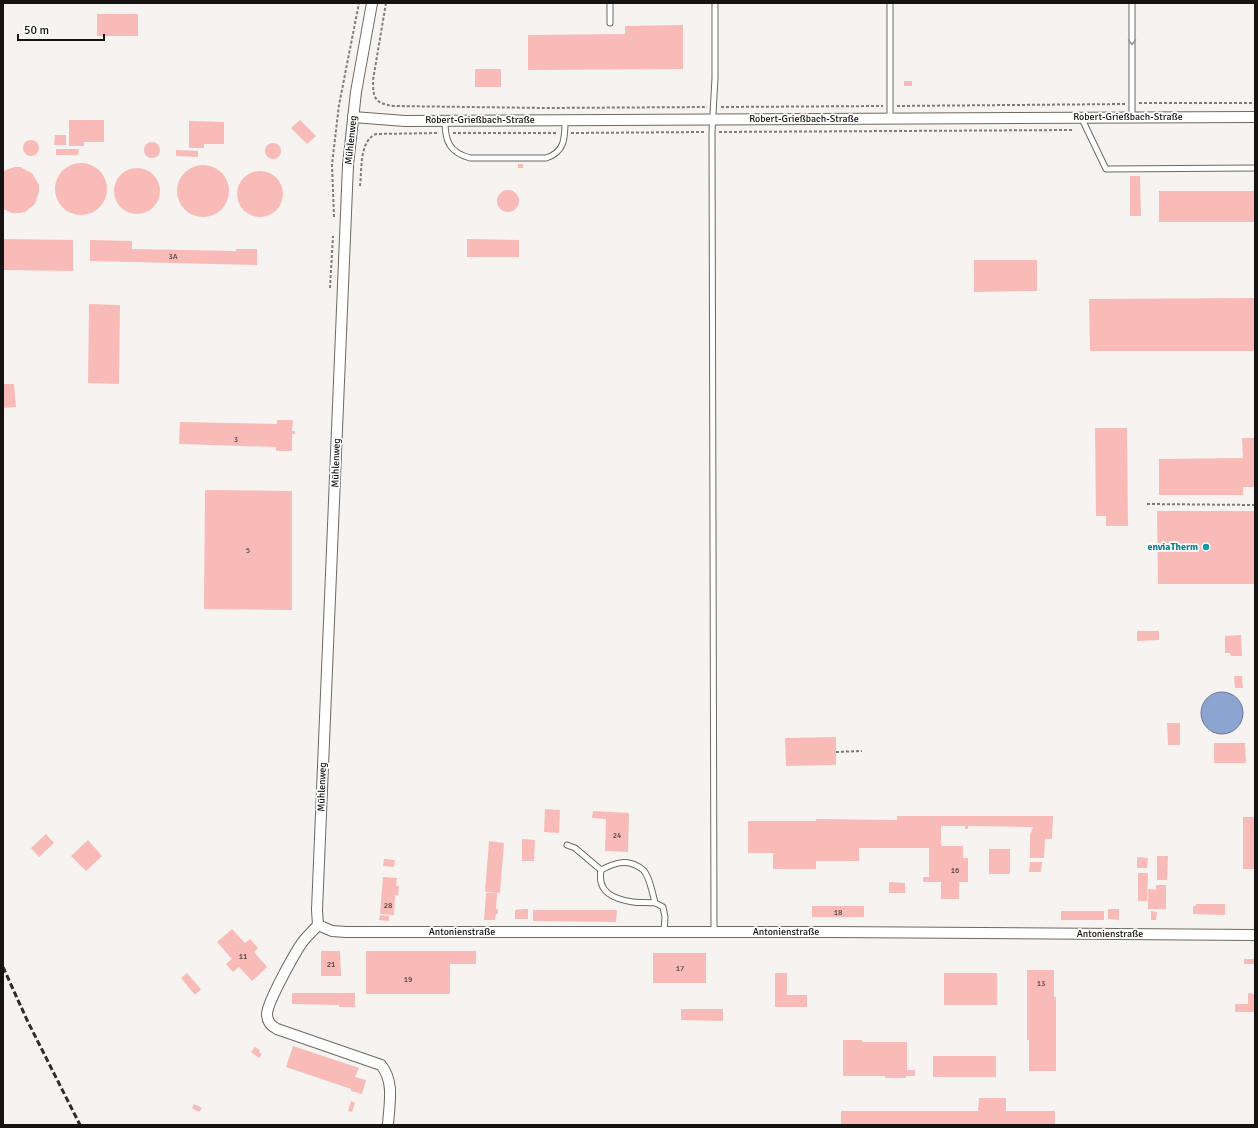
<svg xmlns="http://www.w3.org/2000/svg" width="1258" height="1128" font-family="Signika,sans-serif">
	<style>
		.water { fill: #8ba4d1; stroke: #687998 }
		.building { fill: #f9bbb7 }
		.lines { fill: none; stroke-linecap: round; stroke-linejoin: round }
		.service-casing { stroke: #6c6966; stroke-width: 7 }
		.minor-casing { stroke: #6c6966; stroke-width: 12 }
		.path { stroke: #7f7d7b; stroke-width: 2; stroke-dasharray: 3 2; stroke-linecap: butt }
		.service { stroke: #fff; stroke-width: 5 }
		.minor { stroke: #fff; stroke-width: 10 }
		.rail { stroke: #2d2c2b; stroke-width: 3; stroke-dasharray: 6 3; stroke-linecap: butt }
		.oneway { stroke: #969595 }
		.culture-dot { fill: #0f9aa8; stroke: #fff; stroke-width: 1.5 }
		.labels { text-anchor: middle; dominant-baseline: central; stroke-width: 3.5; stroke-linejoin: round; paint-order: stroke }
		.number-label { font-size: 8px; fill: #4e3e3c }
		.street-label { font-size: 10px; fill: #151413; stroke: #fff }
		.culture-label { font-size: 10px; font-weight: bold; fill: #0d838f; stroke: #fff; text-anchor: end }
	</style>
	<rect width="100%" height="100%" fill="#f6f3f0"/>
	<circle class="water" cx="1222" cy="713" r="21"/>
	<g class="building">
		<rect x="97" y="14" width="41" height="22"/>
		<polygon points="683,25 683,69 528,70 528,35 625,34 625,26"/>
		<rect x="475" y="69" width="26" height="18"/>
		<rect x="904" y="81" width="8" height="5"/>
		<polygon points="69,120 104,120 104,142 84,142 84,146 69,146"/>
		<polygon points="300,120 316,136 307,144 291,128"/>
		<polygon points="189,121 224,122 224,144 204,144 204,148 189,148"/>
		<polygon points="55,135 66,135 66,145 54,145"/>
		<circle cx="31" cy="148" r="8"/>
		<circle cx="152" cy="150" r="8"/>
		<circle cx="273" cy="151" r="8"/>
		<polygon points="56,149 79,149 78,155 56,155"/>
		<polygon points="176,150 198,151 198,157 176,156"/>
		<circle cx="81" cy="189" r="26"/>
		<rect x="518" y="164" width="5" height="4"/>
		<circle cx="203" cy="191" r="26"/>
		<polygon points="14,167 20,167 32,173 39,185 39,191 35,204 25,212 19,213 12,213 3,209 3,171"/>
		<circle cx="137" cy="191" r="23"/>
		<circle cx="260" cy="194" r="23"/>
		<polygon points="1130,176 1140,176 1141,216 1130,216"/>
		<circle cx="508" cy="201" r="11"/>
		<rect x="1159" y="191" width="96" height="31"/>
		<polygon points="3,239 73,240 73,271 3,270"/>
		<polygon points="467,239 519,240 519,257 467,257"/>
		<polygon points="90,240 132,241 132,249 236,251 236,249 257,249 257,265 90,261"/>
		<polygon points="974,260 1037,260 1037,291 974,292"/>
		<polygon points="1255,298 1255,351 1090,351 1089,299"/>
		<polygon points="89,304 120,305 119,384 88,383"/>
		<polygon points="3,384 14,384 16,407 3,408"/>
		<polygon points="277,420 293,420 292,431 295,431 295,434 292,434 292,451 276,451 276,447 179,444 180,422 277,424"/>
		<polygon points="1095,428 1127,428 1128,526 1106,526 1106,516 1096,516"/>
		<polygon points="1242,438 1255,438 1255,487 1243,487 1243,495 1159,495 1159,459 1243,458"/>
		<polygon points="205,490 292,491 292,610 204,609"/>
		<polygon points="1157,511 1255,511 1255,584 1158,584"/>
		<polygon points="1137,631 1159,631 1159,640 1137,641"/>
		<polygon points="1241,635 1242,656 1231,656 1230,653 1225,653 1225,636"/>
		<polygon points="1234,676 1242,676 1243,688 1235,688"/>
		<polygon points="1167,723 1180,723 1180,745 1168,745"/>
		<polygon points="836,737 836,765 786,766 785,738"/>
		<polygon points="1214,743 1245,743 1246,763 1214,763"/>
		<polygon points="545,809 560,810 559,833 544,832"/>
		<polygon points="593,811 629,813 628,852 605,851 606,819 592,818"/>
		<polygon points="897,816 1053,816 1052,839 1045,839 1044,858 1030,858 1030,835 1033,827 968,826 968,829 965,829 965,826 941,826 941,846 963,846 963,858 968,858 968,882 959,882 959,899 941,899 941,882 923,882 923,877 929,877 929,848 859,848 859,861 816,861 816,869 773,869 773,853 748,853 748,821 816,821 816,819 897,820"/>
		<rect x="1243" y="817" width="12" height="52"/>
		<polygon points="46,834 54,843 39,857 31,848"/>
		<polygon points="522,839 535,840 534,861 522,861"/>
		<polygon points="88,840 102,856 86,871 71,856"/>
		<polygon points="489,841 504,843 500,893 485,892"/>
		<rect x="989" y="849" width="21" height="25"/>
		<polygon points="1157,856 1168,856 1167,880 1157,880"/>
		<polygon points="1137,857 1148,858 1147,868 1137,868"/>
		<polygon points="384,859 395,860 394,867 383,866"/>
		<polygon points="1030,862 1042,862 1041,872 1029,872"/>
		<polygon points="1138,873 1148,873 1147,901 1138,901"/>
		<polygon points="383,877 397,878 396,886 399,886 398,896 395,895 394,915 380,914"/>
		<polygon points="889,882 905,883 905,893 889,893"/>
		<polygon points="1156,885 1166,885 1166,909 1148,909 1148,889 1156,890"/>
		<polygon points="486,893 497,893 496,909 498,909 498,914 496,914 495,920 484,920"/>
		<polygon points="1196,904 1225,904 1225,915 1193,914 1193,906 1196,906"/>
		<rect x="812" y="906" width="52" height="11"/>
		<polygon points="524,909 528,909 528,919 515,919 515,910"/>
		<polygon points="1108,909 1119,909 1119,920 1108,919"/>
		<polygon points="533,910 617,910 616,922 533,921"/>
		<rect x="1061" y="911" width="43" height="9"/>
		<polygon points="1151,911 1157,912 1156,920 1151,920"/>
		<polygon points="380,915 389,916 389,921 379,920"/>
		<polygon points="232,929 245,943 250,939 258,948 254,952 267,967 252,981 239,967 233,972 226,964 232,959 217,942"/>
		<polygon points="321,951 340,951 341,976 321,976"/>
		<polygon points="366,951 476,951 476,964 450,964 450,994 366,994"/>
		<rect x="653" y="953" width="53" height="30"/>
		<rect x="1244" y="959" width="11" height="5"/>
		<polygon points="1027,970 1054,970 1054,997 1056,997 1056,1071 1029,1071 1029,1040 1027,1040"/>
		<polygon points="187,973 201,989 195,995 181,978"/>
		<polygon points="775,973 787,973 787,995 807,995 807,1007 775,1007"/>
		<rect x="944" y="973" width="53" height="32"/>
		<polygon points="292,993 355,993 355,1007 339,1007 339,1005 292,1004"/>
		<polygon points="1248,993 1255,994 1255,1012 1235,1012 1235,1004 1248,1004"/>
		<polygon points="681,1009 723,1009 723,1021 681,1020"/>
		<polygon points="843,1040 862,1040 862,1042 907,1042 907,1070 915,1070 915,1076 906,1076 906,1078 885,1078 885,1076 843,1076"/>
		<polygon points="293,1046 359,1068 355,1077 366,1080 362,1094 351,1091 351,1089 286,1067"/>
		<polygon points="255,1047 260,1050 259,1052 262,1054 259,1058 251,1052"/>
		<rect x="933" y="1056" width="63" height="21"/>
		<polygon points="979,1098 1006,1098 1006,1111 1055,1111 1055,1125 841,1125 841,1111 978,1111"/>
		<polygon points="351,1101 355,1103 352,1112 348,1111"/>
		<polygon points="194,1104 202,1108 199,1112 192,1108"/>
	</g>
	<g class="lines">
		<defs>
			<g id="service">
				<polyline points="610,3 610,23"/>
				<polyline points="890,3 890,119"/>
				<polyline points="1132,3 1132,117"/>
				<polyline points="1081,117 1106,169 1255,168"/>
				<path d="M445,121c0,20 4,31 25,37h76c19,-6 19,-20 19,-38"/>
				<polyline points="567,845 575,848 601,870"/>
				<path d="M655,903c-2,-8 -5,-25 -11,-32 0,-1 -4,-3 -5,-4 -13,-8 -25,-4 -38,3 -4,22 12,29 32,32 7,1 15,0 22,1 3,1 6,3 8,4l2,10 -1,15"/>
				<polyline points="714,932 712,132 715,78 715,3"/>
			</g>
			<g id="minor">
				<polyline points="353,117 405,121 1255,117"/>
				<polyline points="318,925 332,931 346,932 831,932 1255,935"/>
				<polyline points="318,925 317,910 348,165 356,92 372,3"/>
				<path d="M318,925c-4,5 -9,9 -13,14 -8,9 -38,64 -38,75 0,7 4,12 10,15l104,36c14,17 8,40 7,60"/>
			</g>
		</defs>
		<use href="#service" class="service-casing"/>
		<use href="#minor" class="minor-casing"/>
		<g class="path">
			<path d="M386,3l-13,77c0,19 2,23 20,26l153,2 161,-1"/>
			<polyline points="1139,103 1255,103"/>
			<polyline points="897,106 1125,104"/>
			<polyline points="721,107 883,106"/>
			<polyline points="719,132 1073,130"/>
			<polyline points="453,133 557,133"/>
			<polyline points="571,133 705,132"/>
			<path d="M360,186c2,-16 -1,-45 16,-52l63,-1"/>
			<polyline points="334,217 332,164 339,105 359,3"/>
			<polyline points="330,288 333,236"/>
			<polyline points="1147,504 1255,505"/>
			<polyline points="836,752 862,751"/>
		</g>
		<use href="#service" class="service"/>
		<use href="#minor" class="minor"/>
		<polyline class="rail" points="3,967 27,1020 80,1125"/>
	</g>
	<defs><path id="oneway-chevron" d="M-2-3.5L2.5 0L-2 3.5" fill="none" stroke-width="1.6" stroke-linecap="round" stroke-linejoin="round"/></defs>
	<use class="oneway" href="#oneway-chevron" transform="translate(1132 42) rotate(90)"/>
	<circle class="culture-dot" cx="1206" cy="547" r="4"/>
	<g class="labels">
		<g class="number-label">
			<text x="173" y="256">3A</text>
			<text x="236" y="439">3</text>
			<text x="248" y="550">5</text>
			<text x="617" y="835">24</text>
			<text x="955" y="870">16</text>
			<text x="388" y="905">28</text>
			<text x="838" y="912">18</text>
			<text x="243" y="956">11</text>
			<text x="331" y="964">21</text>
			<text x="680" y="968">17</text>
			<text x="408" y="979">19</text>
			<text x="1041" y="983">13</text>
		</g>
		<g class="street-label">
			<text x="1128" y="117">Robert-Grießbach-Straße</text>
			<text x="804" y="119">Robert-Grießbach-Straße</text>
			<text x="480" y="120">Robert-Grießbach-Straße</text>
			<text transform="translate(351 140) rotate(-84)">Mühlenweg</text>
			<text transform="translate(336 463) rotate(-88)">Mühlenweg</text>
			<text transform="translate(322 787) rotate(-88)">Mühlenweg</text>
			<text x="462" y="932">Antonienstraße</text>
			<text x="786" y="932">Antonienstraße</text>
			<text x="1110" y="934">Antonienstraße</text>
		</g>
		<g class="culture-label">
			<text x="1198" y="547">enviaTherm</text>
		</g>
	</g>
	<rect width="1258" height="1128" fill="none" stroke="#151413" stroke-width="8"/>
	<path d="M18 34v6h86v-6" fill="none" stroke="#151413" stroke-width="2"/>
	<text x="24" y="34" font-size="12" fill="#151413" stroke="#ffffff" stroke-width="3" paint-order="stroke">50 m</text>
</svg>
